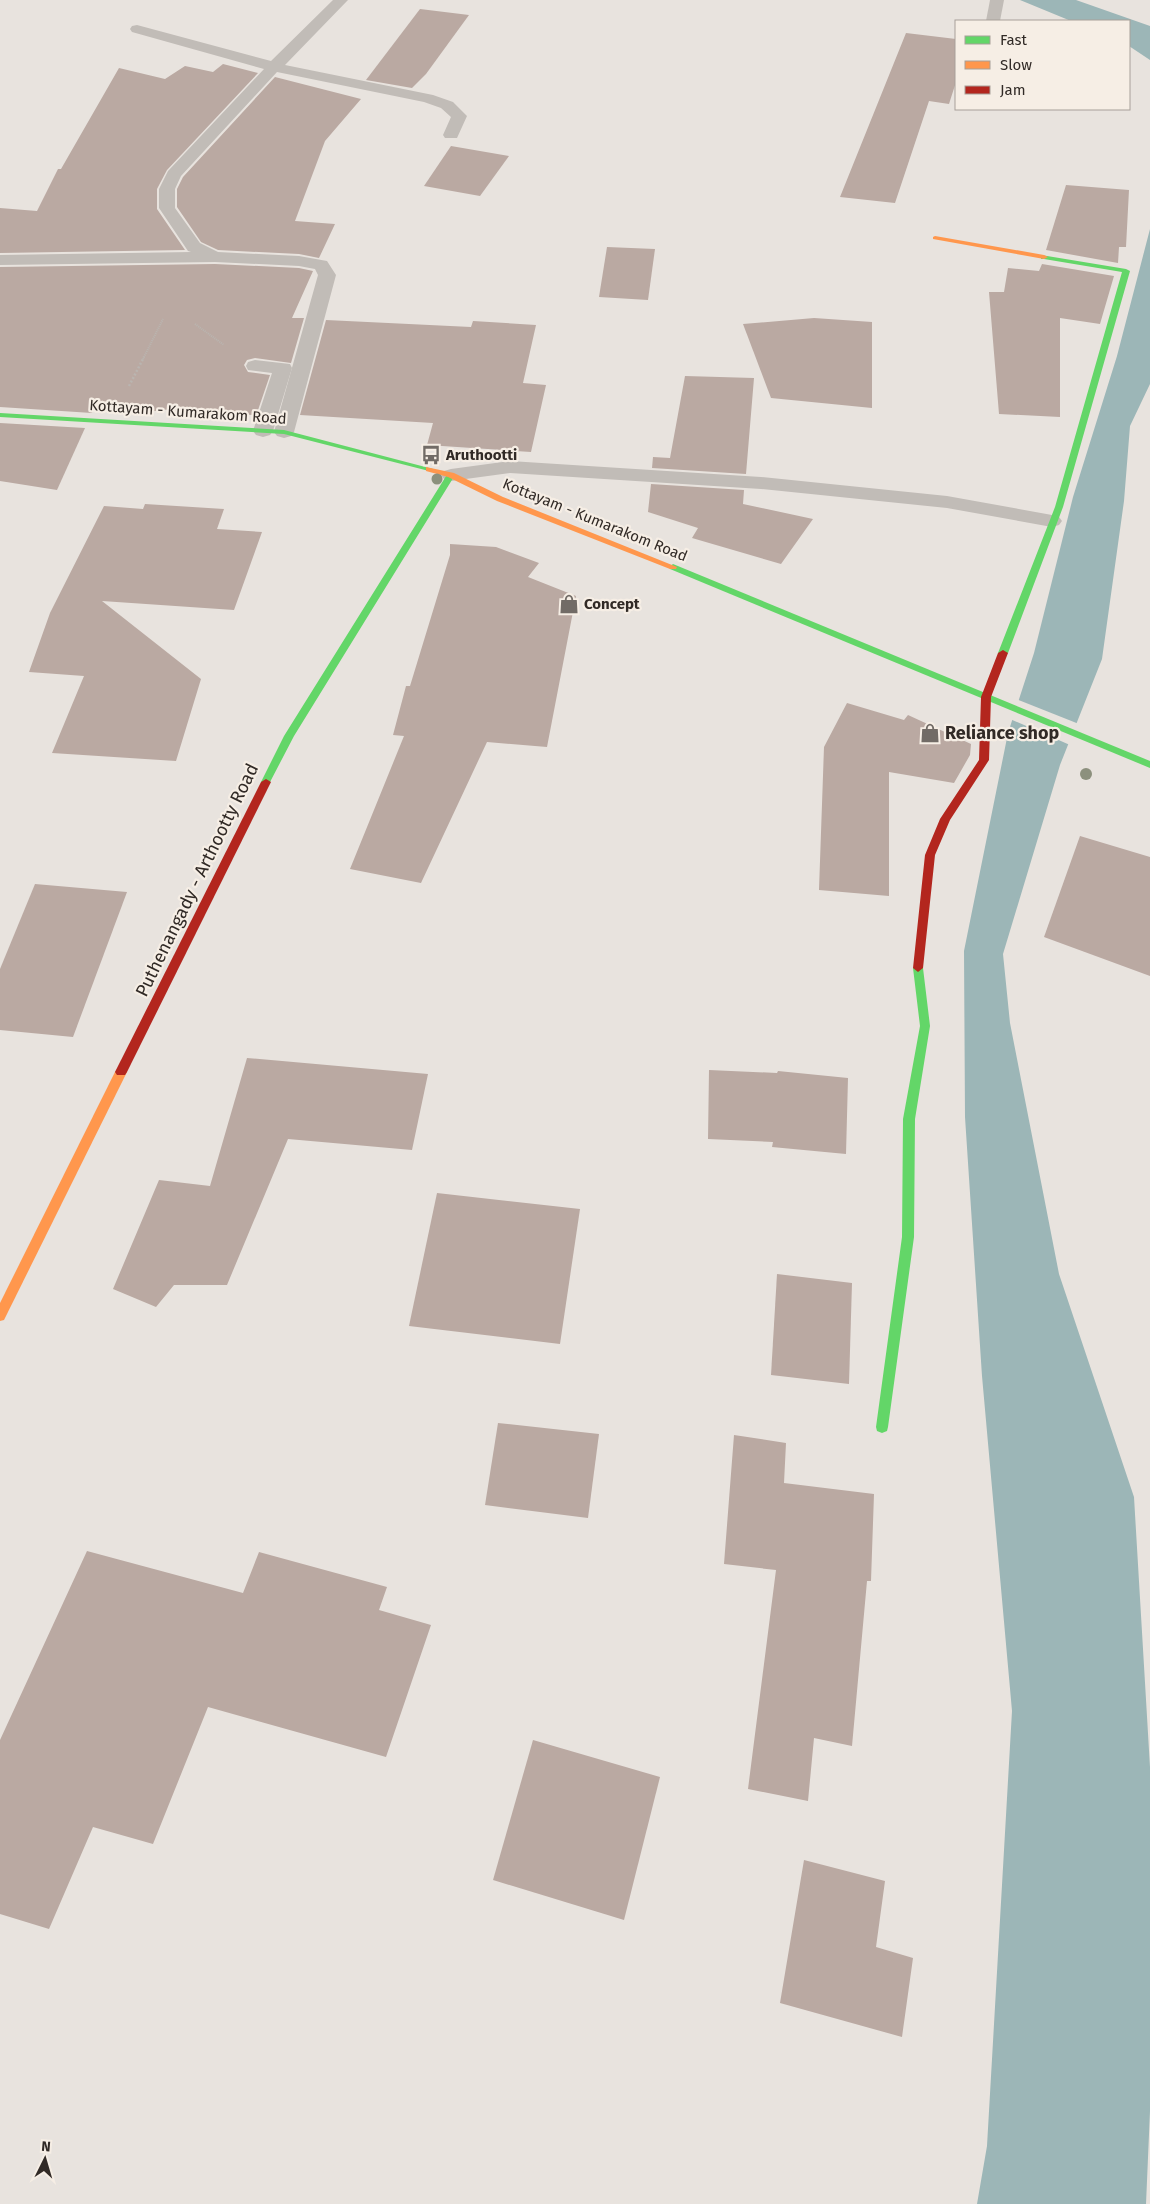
<svg xmlns="http://www.w3.org/2000/svg" width="1150" height="2204" font-family="'Fira Sans',sans-serif">
	<style>
		.water { fill: #9cb6b7 }
		.pier { fill: #e8e3de }
		.building { fill: #baa9a2 }
		.lines { fill: none; stroke-linecap: round; stroke-linejoin: round }
		.path-far1 { stroke: #bab5b0; stroke-width: 2; stroke-dasharray: 1 1; stroke-linecap: butt }
		.path { stroke: #bab5b0; stroke-width: 2.5; stroke-dasharray: 2 2; stroke-linecap: butt }
		.lane { fill: #c1bcb7; fill-rule: evenodd }
		.street { fill: #c1bcb7; fill-rule: evenodd }
		.fast { fill: #63d668; fill-rule: evenodd }
		.slow { fill: #ff974d; fill-rule: evenodd }
		.jam { fill: #b3261e; fill-rule: evenodd }
		.tree { fill: #8c907d }
		.labels { text-anchor: middle; dominant-baseline: central; stroke-width: 4.5; stroke-linejoin: round; paint-order: stroke }
		.far-street-label { font-size: 15px; fill: #312a26; stroke: #f6eee5 }
		.far-poi-label { font-size: 15px; font-weight: bold; fill: #312a26; stroke: #f6eee5; text-anchor: start }
		.poi-label { font-size: 18px; font-weight: bold; fill: #312a26; stroke: #f6eee5; text-anchor: start }
		.street-label { font-size: 18px; fill: #312a26; stroke: #f6eee5 }
	</style>
	<rect width="100%" height="100%" fill="#e8e3de"/>
	<g class="water">
		<polygon points="1020,0 1076,0 1150,26 1150,60 1129,46 1129,21 1071,21"/>
		<polygon points="1150,229 1150,384 1130,426 1124,501 1102,659 1060,765 1003,954 1010,1023 1059,1274 1134,1497 1150,1767 1150,2111 1146,2204 977,2204 987,2146 1012,1711 982,1376 965,1117 964,951 1008,733 1034,653 1073,497 1117,356"/>
	</g>
	<polygon class="pier" points="1016,699 1079,724 1070,745 1010,719"/>
	<g class="building">
		<polygon points="420,9 469,15 426,74 412,88 366,80"/>
		<polygon points="906,33 956,39 956,82 949,104 929,101 895,203 840,197"/>
		<polygon points="223,64 258,73 167,170 157,189 157,209 185,250 0,253 0,208 37,211 58,169 61,169 119,68 165,79 185,66 213,72"/>
		<polygon points="275,77 361,99 325,141 295,221 335,224 319,258 299,254 218,250 201,242 177,207 177,189 183,177"/>
		<polygon points="451,146 509,156 480,196 424,186"/>
		<polygon points="1066,185 1129,190 1126,247 1119,247 1118,263 1046,250"/>
		<polygon points="607,247 655,249 648,300 599,297"/>
		<polygon points="215,264 299,268 313,271 292,318 304,318 291,363 255,358 247,360 244,365 248,372 270,375 257,413 253,413 252,415 210,411 209,413 157,409 156,411 94,407 92,413 0,407 0,267"/>
		<polygon points="1042,264 1114,276 1100,324 1060,318 1060,417 999,414 989,292 1004,292 1008,268 1039,271"/>
		<polygon points="814,318 872,322 872,408 771,398 743,324"/>
		<polygon points="326,320 471,327 473,321 536,325 523,383 546,385 531,452 427,445 433,423 300,415"/>
		<polygon points="685,376 754,378 746,474 652,468 653,457 670,458"/>
		<polygon points="0,423 85,428 57,490 0,481"/>
		<polygon points="651,484 744,490 743,504 813,519 781,564 692,538 698,528 648,512"/>
		<polygon points="145,504 224,509 217,529 262,532 234,610 102,601 201,679 176,761 52,753 84,676 29,672 50,613 104,506 143,509"/>
		<polygon points="450,544 496,547 539,563 528,577 576,596 547,747 487,742 421,883 350,869 404,736 393,735 406,686 410,686 450,555"/>
		<polygon points="847,703 904,720 908,715 971,744 970,755 954,783 889,772 889,896 819,890 824,747"/>
		<polygon points="1080,836 1150,857 1150,976 1044,937"/>
		<polygon points="35,884 127,892 73,1037 0,1030 0,969"/>
		<polygon points="247,1058 428,1074 412,1150 288,1139 227,1285 174,1285 156,1307 113,1289 159,1180 210,1186"/>
		<polygon points="709,1070 777,1073 778,1071 848,1078 846,1154 772,1147 773,1142 708,1139"/>
		<polygon points="437,1193 580,1209 560,1344 409,1326"/>
		<polygon points="777,1274 852,1283 849,1384 771,1375"/>
		<polygon points="498,1423 599,1434 588,1518 485,1505"/>
		<polygon points="734,1435 786,1443 784,1483 874,1494 871,1581 867,1581 852,1746 814,1738 808,1801 748,1789 776,1570 724,1564"/>
		<polygon points="87,1551 243,1593 259,1552 387,1587 379,1610 431,1625 386,1757 208,1707 153,1844 93,1827 49,1929 0,1914 0,1740"/>
		<polygon points="533,1740 660,1777 624,1920 493,1880"/>
		<polygon points="804,1860 885,1881 876,1947 913,1958 902,2037 780,2003"/>
	</g>
	<g class="lines">
		<g class="path-far1">
			<polyline points="195,324 224,345"/>
			<polyline points="143,359 163,319"/>
		</g>
		<polyline class="path" points="129,386 144,357"/>
		<polygon class="lane" points="255,360 290,364 292,368 273,431 270,435 263,437 256,435 253,431 272,373 248,370 246,366 248,362"/>
		<g class="street">
			<polygon points="333,0 348,0 285,65 433,95 453,102 467,116 457,138 445,138 443,135 451,117 441,108 424,102 277,72 181,176 175,189 175,208 200,243 218,252 299,256 327,261 336,275 294,432 291,436 284,438 277,436 274,432 318,275 315,269 299,266 215,262 0,265 0,255 191,252 188,251 159,208 159,189 168,171 264,69 132,32 130,29 132,26 137,25 271,61"/>
			<polygon points="990,0 1004,0 1000,21 986,21"/>
			<polygon points="510,461 761,477 947,496 1052,515 1059,517 1062,521 1059,525 1052,527 947,508 761,489 510,473 451,481 444,479 441,475 444,471 451,469"/>
		</g>
		<g class="fast">
			<polygon points="1041,255 1126,269 1130,271 1063,507 1008,653 1003,656 998,653 1055,507 1122,272 1044,259 1041,259"/>
			<polygon points="0,413 284,430 433,469 429,471 284,434 0,417"/>
			<polygon points="448,473 455,475 294,736 269,784 263,784 261,782 284,736"/>
			<polygon points="673,564 1150,761 1150,768 670,569 669,567"/>
			<polygon points="918,964 923,968 930,1026 915,1119 914,1237 888,1427 887,1431 882,1433 877,1431 876,1427 902,1237 903,1119 920,1026 913,968"/>
		</g>
		<g class="slow">
			<polygon points="935,236 1044,255 1048,257 1044,259 933,239 933,237"/>
			<polygon points="426,467 454,473 503,497 677,567 676,569 670,569 497,501 448,477 426,471"/>
			<polygon points="121,1068 125,1069 127,1072 4,1320 0,1321 0,1303 115,1072 117,1069"/>
		</g>
		<g class="jam">
			<polygon points="1003,650 1008,653 991,697 989,760 950,820 935,855 923,968 918,972 913,968 925,855 940,819 979,760 981,697 998,653"/>
			<polygon points="266,779 271,782 127,1072 125,1075 117,1075 115,1072 261,782"/>
		</g>
	</g>
	<g class="tree">
		<circle cx="437" cy="479" r="5.5"/>
		<circle cx="1086" cy="774" r="6"/>
	</g>
	<defs>
		<symbol id="bus-bare" viewBox="-9 -9 18 18"><path d="M-5-6H5V4H4V6H2V4H-2V6H-4V4H-5ZM-3.5-4V0h7V-4ZM-3.5 1.2v1.5H-2V1.2ZM2 1.2v1.5H3.5V1.2Z" fill="#716b66" stroke="#f6eee5" stroke-width="2.5" paint-order="stroke"/></symbol>
		<symbol id="shop-bare" viewBox="-9 -9 18 18"><path d="M-5-2.5h2.3a2.7 3.5 0 0 1 5.4 0H5L5.5 6h-11ZM-1.5-2.5h3a1.5 2.3 0 0 0-3 0Z" fill="#716b66" stroke="#f6eee5" stroke-width="2.5" paint-order="stroke"/></symbol>
	</defs>
	<g fill-rule="evenodd">
		<use href="#bus-bare" x="417" y="441" width="28" height="28"/>
		<use href="#shop-bare" x="555" y="590" width="28" height="28"/>
		<use href="#shop-bare" x="916" y="719" width="28" height="28"/>
	</g>
	<g class="labels">
		<g class="far-street-label">
			<text transform="translate(188 412) rotate(4)">Kottayam - Kumarakom Road</text>
			<text transform="translate(595 520) rotate(22)">Kottayam - Kumarakom Road</text>
		</g>
		<g class="far-poi-label">
			<text x="446" y="455">Aruthootti</text>
			<text x="584" y="604">Concept</text>
		</g>
		<g class="poi-label">
			<text x="945" y="733">Reliance shop</text>
		</g>
		<g class="street-label">
			<text transform="translate(197 880) rotate(-64)">Puthenangady - Arthootty Road</text>
		</g>
	</g>
	<rect x="955" y="20" width="175" height="90" fill="#f6eee5" stroke="#a7a099"/>
	<rect x="965" y="36" width="25" height="8" fill="#63d668" stroke="#a7a099"/>
	<text x="1000" y="45" font-size="15" fill="#312a26">Fast</text>
	<rect x="965" y="61" width="25" height="8" fill="#ff974d" stroke="#a7a099"/>
	<text x="1000" y="70" font-size="15" fill="#312a26">Slow</text>
	<rect x="965" y="86" width="25" height="8" fill="#b3261e" stroke="#a7a099"/>
	<text x="1000" y="95" font-size="15" fill="#312a26">Jam</text>
	<g transform="translate(45 2159) rotate(5)" stroke="#f6eee5" stroke-width="4" paint-order="stroke">
	<path d="M0-4L9 19L0 12L-9 19Z" fill="#312a26"/>
	<text y="-8" font-size="14" font-weight="bold" text-anchor="middle" fill="#312a26">N</text>
	</g>
</svg>
